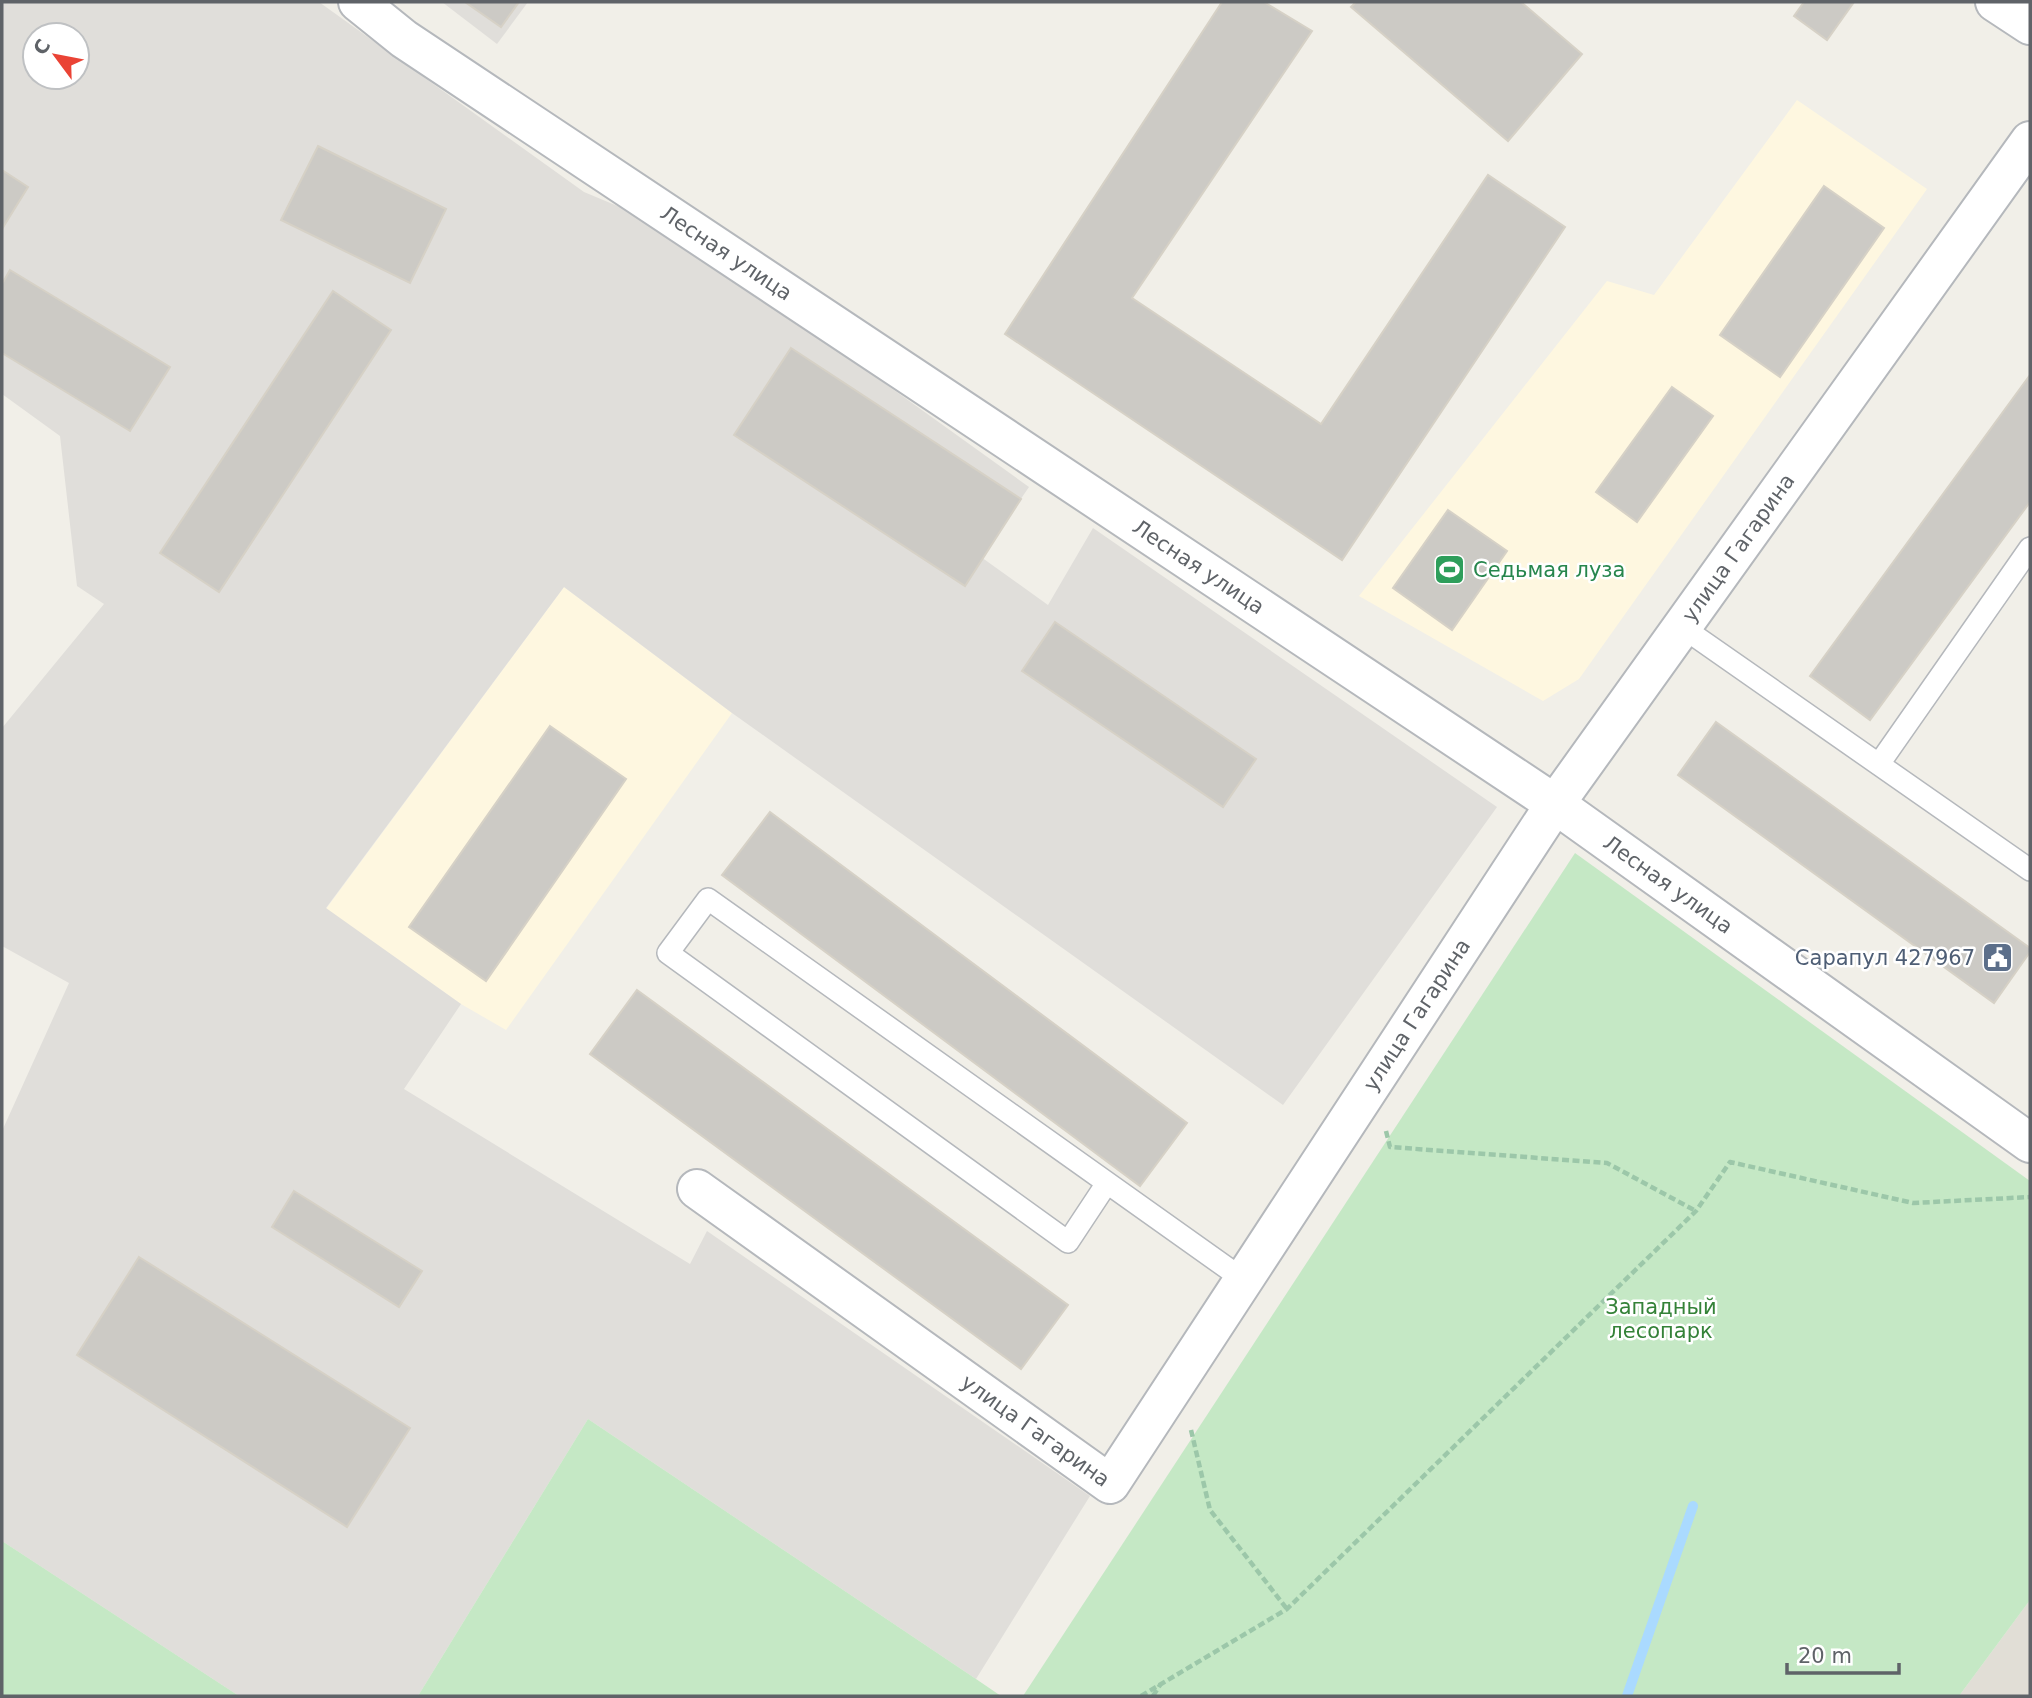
<svg xmlns="http://www.w3.org/2000/svg" width="2032" height="1698" font-family="'DejaVu Sans',sans-serif">
	<style>
		.commercial { fill: #fef7e0 }
		.industrial { fill: #e0deda; fill-rule: evenodd }
		.education { fill: #e1ded6 }
		.green { fill: #c5e8c5 }
		.lines { fill: none; stroke-linecap: round; stroke-linejoin: round }
		.stream { stroke: #aadaff; stroke-width: 10 }
		.building { fill: #cccac5; stroke: #d6d1c6; stroke-width: 2 }
		.service-casing { stroke: #b5b8bc; stroke-width: 24 }
		.minor-casing { stroke: #b5b8bc; stroke-width: 42 }
		.tertiary-casing { stroke: #b5b8bc; stroke-width: 42 }
		.path { stroke: #9cc7a9; stroke-width: 4.5; stroke-dasharray: 7 3.5; stroke-linecap: butt }
		.service { stroke: #fff; stroke-width: 21 }
		.minor { stroke: #fff; stroke-width: 38 }
		.tertiary { stroke: #fff; stroke-width: 38 }
		.labels { text-anchor: middle; dominant-baseline: central; stroke-width: 5; stroke-linejoin: round; paint-order: stroke }
		.street-label { font-size: 21px; fill: #5f6368; stroke: #fff }
		.leisure-label { font-size: 21px; fill: #27864d; stroke: #fff; text-anchor: start }
		.service-label { font-size: 21px; fill: #4e5e75; stroke: #fff; text-anchor: end }
		.park-label { font-size: 21px; fill: #348238; stroke: #fff }
	</style>
	<rect width="100%" height="100%" fill="#f1efe8"/>
	<g class="commercial">
		<polygon points="1797,100 1927,189 1579,679 1543,701 1359,596 1607,281 1654,295"/>
		<polygon points="564,587 732,713 506,1030 461,1004 326,909"/>
	</g>
	<g class="industrial">
		<path d="M2,2h317l265,190 55,23 156,104 234,168 -48,70 67,48 45,-77 404,279 -214,298 -551,-392 -168,-126 -238,321 135,96 -57,85 286,175 17,-33 383,265 -114,183 -388,-260 -170,277h-179l-237,-155v-410l67,-148 -67,-37v-218l102,-124 -27,-18 -17,-150 -58,-42zM35,35h42v42h-42z"/>
		<polygon points="442,2 528,2 497,44"/>
	</g>
	<polygon class="education" points="2030,1600 2030,1696 1959,1696"/>
	<g class="green">
		<polygon points="1575,853 2030,1181 2030,1600 1959,1696 1023,1696"/>
		<polygon points="588,1419 976,1679 1001,1696 418,1696"/>
		<polygon points="2,1541 239,1696 2,1696"/>
	</g>
	<g class="lines">
		<polyline class="stream" points="1627,1696 1693,1506"/>
	</g>
	<g class="building">
		<polygon points="465,2 519,2 501,27"/>
		<polygon points="1222,2 1264,2 1312,31 1132,298 1321,424 1488,175 1565,227 1342,560 1005,334"/>
		<polygon points="1356,2 1521,2 1582,54 1508,141 1351,7"/>
		<polygon points="1804,2 1854,2 1827,40 1794,16"/>
		<polygon points="318,146 446,209 410,283 281,220"/>
		<polygon points="2,170 28,187 2,229"/>
		<polygon points="1824,186 1884,228 1780,377 1720,335"/>
		<polygon points="10,270 170,367 130,431 2,353 2,284"/>
		<polygon points="333,291 391,330 219,592 160,553"/>
		<polygon points="791,348 1021,499 965,586 734,435"/>
		<polygon points="2030,375 2030,502 1870,720 1810,676"/>
		<polygon points="1672,387 1713,416 1637,522 1596,492"/>
		<polygon points="1448,510 1507,551 1452,630 1393,588"/>
		<polygon points="1055,622 1256,759 1223,807 1022,671"/>
		<polygon points="1716,722 2030,948 2030,952 1994,1003 1678,775"/>
		<polygon points="550,726 626,779 486,981 409,927"/>
		<polygon points="770,812 1187,1123 1140,1186 722,875"/>
		<polygon points="637,990 1068,1305 1021,1369 590,1054"/>
		<polygon points="294,1191 422,1271 399,1307 272,1227"/>
		<polygon points="139,1257 410,1428 347,1527 77,1355"/>
	</g>
	<g class="lines">
		<defs>
			<g id="service">
				<polyline points="1682,627 2030,870"/>
				<polyline points="1879,764 2030,548"/>
				<polyline points="1107,1183 1068,1242 668,953 708,899 1244,1280"/>
			</g>
			<g id="minor">
				<polyline points="1995,2 2030,25"/>
				<path id="s1" d="M697,1189l413,295 445,-680"/>
			</g>
			<g id="tertiary">
				<path id="s2" d="M358,2l46,37 1151,765 475,339"/>
				<path id="s3" d="M1555,804l475,-663"/>
			</g>
		</defs>
		<use href="#service" class="service-casing"/>
		<use href="#minor" class="minor-casing"/>
		<use href="#tertiary" class="tertiary-casing"/>
		<g class="path">
			<polyline points="1386,1131 1390,1147 1607,1163 1696,1211"/>
			<polyline points="1191,1430 1210,1510 1287,1609"/>
			<polyline points="1141,1696 1287,1609 1696,1211 1730,1162 1913,1203 2030,1197"/>
			<polyline points="1153,1696 1160,1685"/>
		</g>
		<use href="#service" class="service"/>
		<use href="#minor" class="minor"/>
		<use href="#tertiary" class="tertiary"/>
	</g>
	<defs>
		<symbol id="stadium-square" viewBox="-11 -11 22 22"><rect x="-9" y="-9" width="18" height="18" rx="4" fill="#2e9e5b" stroke="#fff"/><path d="M0-5a6.5 5 0 1 0 0 10a6.5 5 0 1 0 0-10ZM-3.5-1.8h7v3.6h-7Z" fill="#fff"/></symbol>
		<symbol id="civic-square" viewBox="-11 -11 22 22"><rect x="-9" y="-9" width="18" height="18" rx="4" fill="#5c6f8a" stroke="#fff"/><path d="M-.6-6.5H3V-4.5H.6V-3L4-1V1h2V6H-6V1h2V-1L-.6-3ZM-1.2 2.5V6h2.4V2.5Z" fill="#fff"/></symbol>
	</defs>
	<g fill-rule="evenodd">
		<use href="#stadium-square" x="1432" y="552" width="35" height="35"/>
		<use href="#civic-square" x="1980" y="940" width="35" height="35"/>
	</g>
	<g class="labels">
		<g class="street-label">
			<text stroke="none"><textPath href="#s2" startOffset="446">Лесная улица</textPath></text>
			<text stroke="none"><textPath href="#s3" startOffset="315">улица Гагарина</textPath></text>
			<text stroke="none"><textPath href="#s2" startOffset="1013">Лесная улица</textPath></text>
			<text stroke="none"><textPath href="#s2" startOffset="1580">Лесная улица</textPath></text>
			<text stroke="none"><textPath href="#s1" startOffset="1068">улица Гагарина</textPath></text>
			<text stroke="none"><textPath href="#s1" startOffset="416">улица Гагарина</textPath></text>
		</g>
		<g class="leisure-label">
			<text x="1473" y="570">Седьмая луза</text>
		</g>
		<g class="service-label">
			<text x="1975" y="958">Сарапул 427967</text>
		</g>
		<g class="park-label">
			<text x="1661" y="1307">Западный<tspan x="1661" dy="24">лесопарк</tspan></text>
		</g>
	</g>
	<rect width="2032" height="1698" fill="none" stroke="#5f6368" stroke-width="7"/>
	<g transform="translate(56 56) rotate(302)"><circle r="33" fill="#ffffff" stroke="#bfc1c3" stroke-width="2"/>
	<path d="M0-5L12 26L0 18L-12 26Z" fill="#ea4335"/>
	<text y="-10" font-size="19" font-weight="bold" text-anchor="middle" fill="#5f6368">С</text>
	</g>
	<path d="M1787 1663v10h112v-10" fill="none" stroke="#5f6368" stroke-width="3.5"/>
	<text x="1798" y="1663" font-size="21" fill="#5f6368" stroke="#ffffff" stroke-width="5" paint-order="stroke">20 m</text>
</svg>
